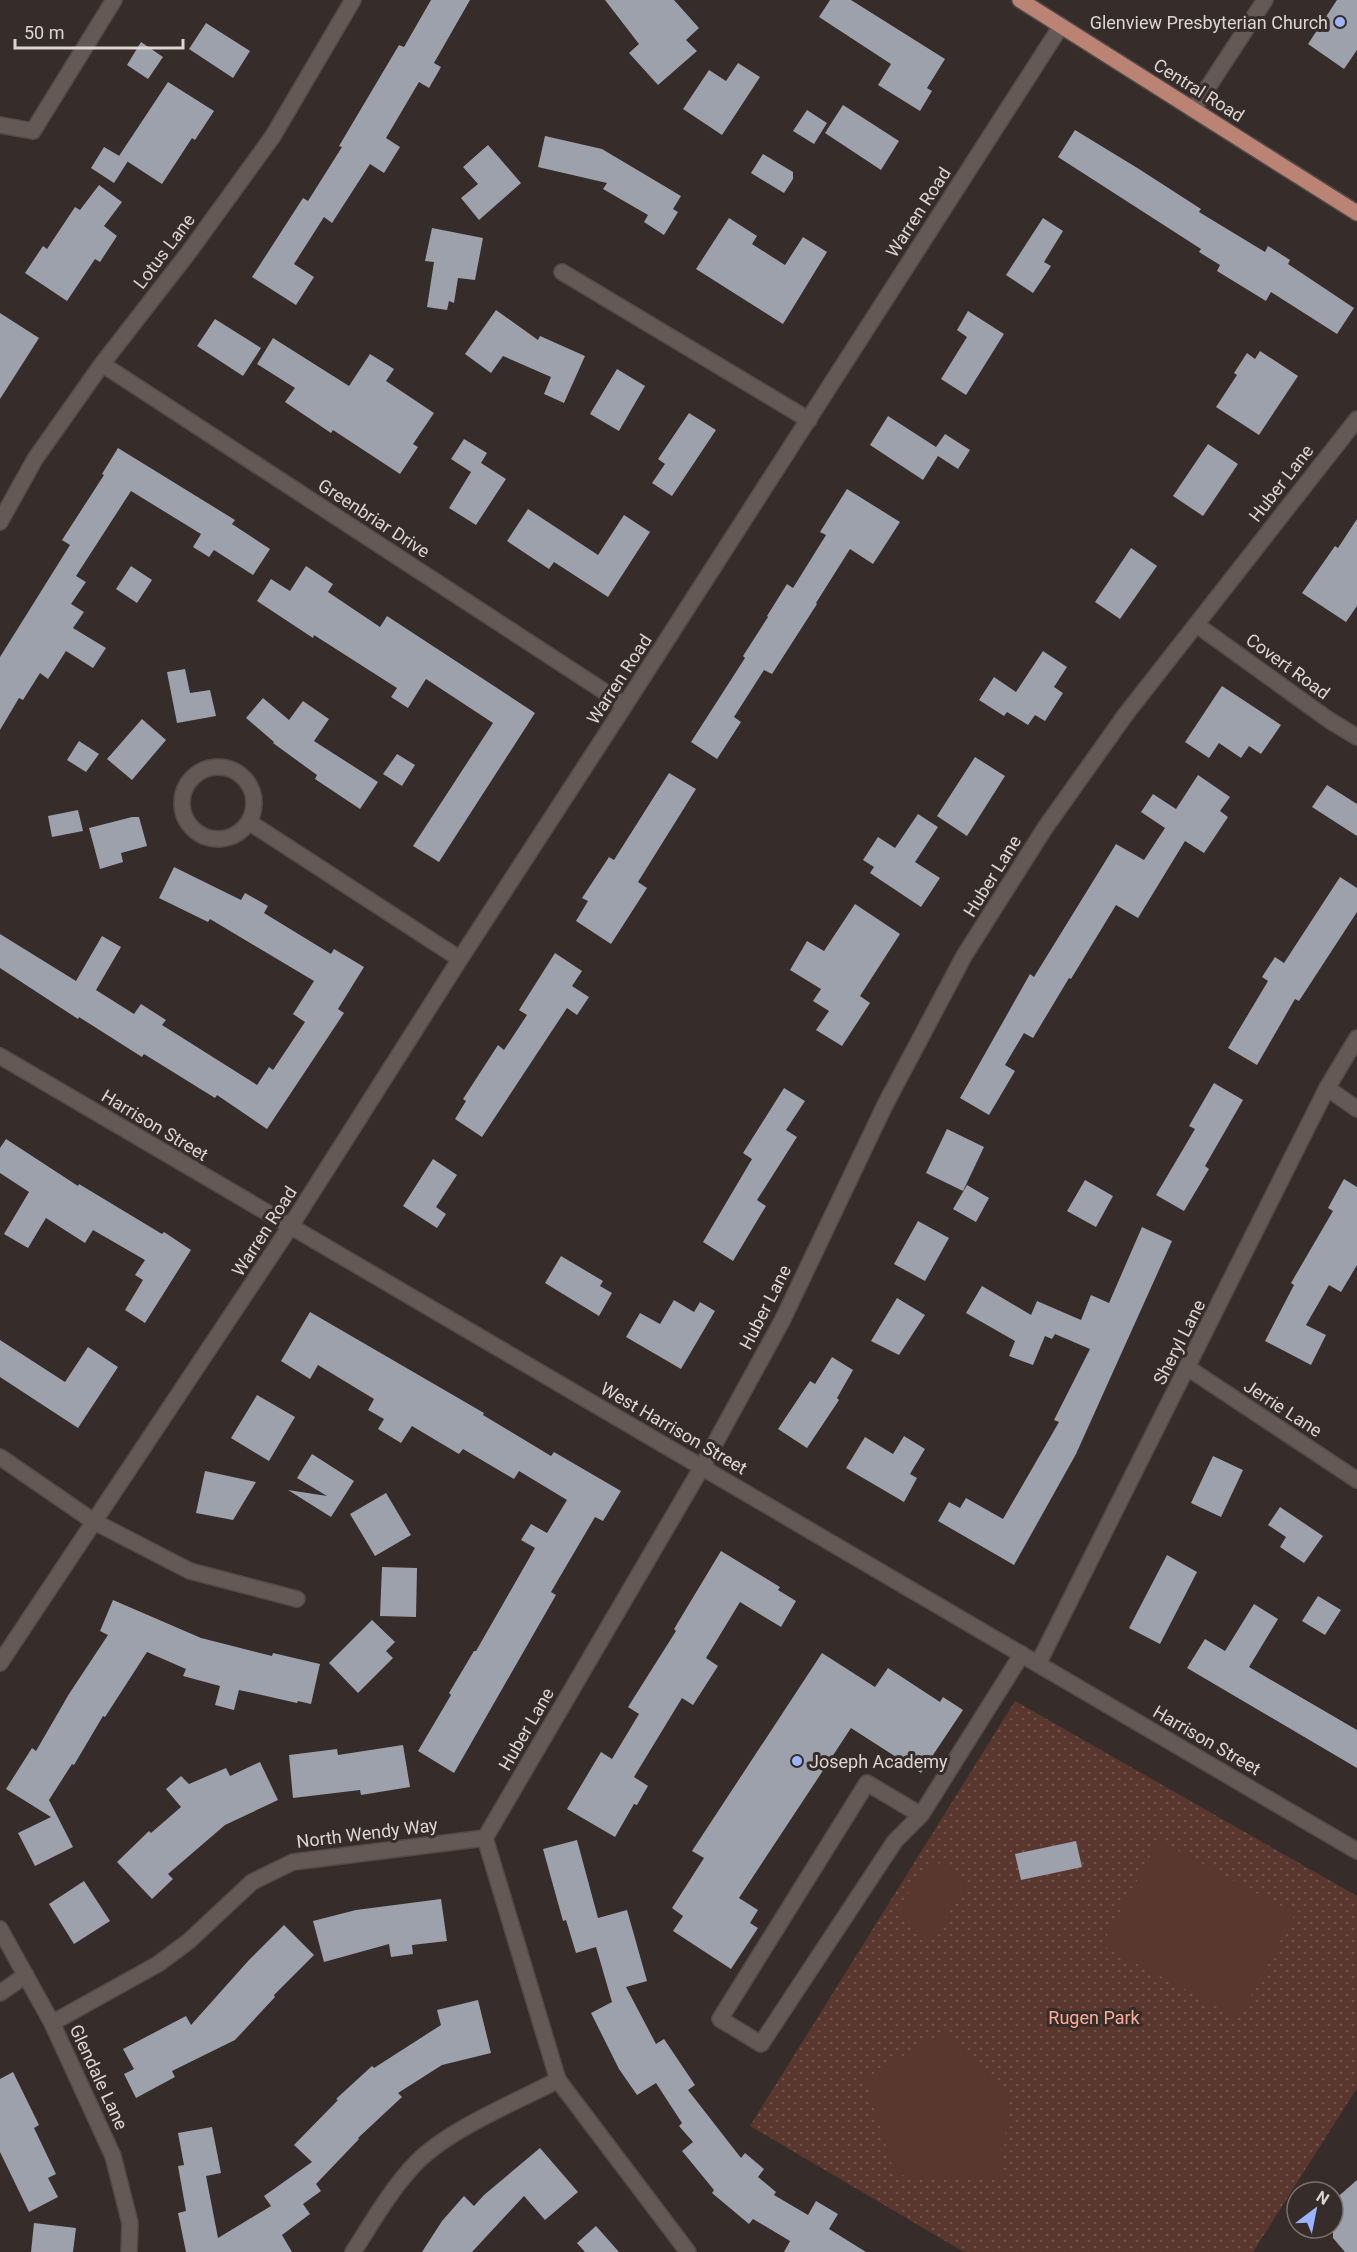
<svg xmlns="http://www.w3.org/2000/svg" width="1357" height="2252" font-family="Roboto,sans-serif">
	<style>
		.park { fill: url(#park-dots) }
		.garden { fill: #5a372e }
		.building { fill: #9da1ac }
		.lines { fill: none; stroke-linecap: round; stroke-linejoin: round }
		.minor-casing { stroke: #524a48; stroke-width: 18 }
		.major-casing { stroke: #524a48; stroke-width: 18 }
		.minor { stroke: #645955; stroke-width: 15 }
		.major { stroke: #bb8374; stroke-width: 15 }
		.poi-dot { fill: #9cb4fd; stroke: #362c29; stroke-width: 2 }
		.labels { text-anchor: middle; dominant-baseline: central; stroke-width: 6; stroke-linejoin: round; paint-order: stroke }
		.poi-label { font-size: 18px; fill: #dcd5d4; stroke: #362c29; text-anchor: end }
		.street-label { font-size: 18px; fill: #dcd5d4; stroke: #362c29 }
		.park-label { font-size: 18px; fill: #feac97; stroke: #362c29 }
	</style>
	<defs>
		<pattern id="park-dots" width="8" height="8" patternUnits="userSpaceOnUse" patternTransform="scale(1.5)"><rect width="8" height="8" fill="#5a372e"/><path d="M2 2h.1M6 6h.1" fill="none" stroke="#71534b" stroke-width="1.8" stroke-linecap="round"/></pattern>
	</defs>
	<rect width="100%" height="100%" fill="#362c29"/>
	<polygon class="park" points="1015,1701 1357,1896 1357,2088 1253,2252 964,2252 750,2126"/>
	<g class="garden">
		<polygon points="1159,1840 1295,1914 1239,2018 1102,1945"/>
		<polygon points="933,1859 968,1885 931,1939 894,1913"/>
		<polygon points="946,2030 1010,2096 1000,2180 895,2175 865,2079"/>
	</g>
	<g class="building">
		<polygon points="431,0 470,0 434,63 441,67 429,88 419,82 386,138 400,147 384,173 370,164 332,223 324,217 294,264 314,277 296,305 252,277 303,198 308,201 342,147 339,146 399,45 404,47"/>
		<polygon points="605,0 674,0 699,28 686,40 697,51 658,85 629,53 639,44"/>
		<polygon points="830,0 851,0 945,59 927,88 932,91 920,111 878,85 891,64 819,17"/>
		<polygon points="1337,0 1357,0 1357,50 1344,69 1308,44"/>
		<polygon points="206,23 250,51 233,78 189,49"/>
		<polygon points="141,42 163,57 148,79 127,65"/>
		<polygon points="738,63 760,77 722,135 683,109 709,70 726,81"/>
		<polygon points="168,82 214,111 195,140 192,138 162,184 119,156"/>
		<polygon points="843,105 899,141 881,170 825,133"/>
		<polygon points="807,110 827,123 814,144 793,131"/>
		<polygon points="1075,130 1139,169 1201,209 1199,212 1265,252 1268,246 1290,260 1288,264 1354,308 1337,334 1271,292 1266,301 1217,271 1220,265 1199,252 1201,249 1058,157"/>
		<polygon points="545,136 602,149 681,196 673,209 678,212 664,235 644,222 648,215 603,189 607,183 538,167"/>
		<polygon points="488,145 521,183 479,220 461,198 478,184 463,167"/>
		<polygon points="104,147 128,161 114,183 91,168"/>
		<polygon points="763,154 793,172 793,179 784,193 751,173"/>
		<polygon points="99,185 122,202 104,226 117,236 100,262 95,259 67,301 25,273 43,246 47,249 75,207 80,210"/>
		<polygon points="729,218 757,236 752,244 785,265 803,237 827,252 783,324 696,269"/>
		<polygon points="1043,218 1063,231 1044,262 1051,266 1033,293 1006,275"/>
		<polygon points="432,228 483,238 475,280 458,278 454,303 449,301 447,310 427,307 434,262 425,261"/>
		<polygon points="496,310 538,340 540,336 585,356 564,403 544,394 551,377 503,356 491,373 465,354"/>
		<polygon points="968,311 1004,334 966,395 941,379 967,337 957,330"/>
		<polygon points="0,313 39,338 0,399"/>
		<polygon points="215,319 261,348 243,376 197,346"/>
		<polygon points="273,338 349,386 370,354 394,369 386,381 434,413 413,444 418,447 400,474 333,430 331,433 285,402 295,388 257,364"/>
		<polygon points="1260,351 1298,376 1259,435 1216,407 1237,375 1234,373 1247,353 1255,359"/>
		<polygon points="617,369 645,386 619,431 590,414"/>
		<polygon points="689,413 716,430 672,496 652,483 665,464 658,459"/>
		<polygon points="888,416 936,447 945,434 970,450 958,469 938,456 923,480 870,445"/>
		<polygon points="464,439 487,453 481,463 506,479 476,525 449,508 471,472 451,459"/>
		<polygon points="1208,444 1238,464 1203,516 1173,496"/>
		<polygon points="118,448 235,520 232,524 270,549 253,575 214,550 209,557 193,547 201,534 131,491 76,576 86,582 71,604 84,612 73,628 106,648 93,668 66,651 48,679 40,673 23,700 19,698 0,730 0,657 70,545 62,540 104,475 102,474"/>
		<polygon points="847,489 900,522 873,564 850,549 816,603 817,604 772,674 764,670 734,717 741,722 717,759 691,742 745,658 743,656 768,617 767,616 787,584 793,588 826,535 820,532"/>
		<polygon points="528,509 598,555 624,515 650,532 608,597 554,562 549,569 507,541"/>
		<polygon points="1357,519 1357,606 1346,622 1302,593 1335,546 1338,548"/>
		<polygon points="1131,548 1157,566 1120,619 1095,602"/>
		<polygon points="131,566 152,580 137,603 116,589"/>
		<polygon points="306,566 333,584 328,592 380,627 387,616 535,713 439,862 413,846 493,723 426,679 408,708 391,697 397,688 314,635 313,638 257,601 271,579 290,591"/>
		<polygon points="1043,651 1067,667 1054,687 1063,693 1045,721 1035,715 1028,725 1007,712 1004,716 979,700 994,677 1016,692"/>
		<polygon points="185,669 190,693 210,690 216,716 177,723 167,672"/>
		<polygon points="1222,686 1281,725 1261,754 1249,746 1241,758 1219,743 1209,758 1185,742"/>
		<polygon points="263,698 289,720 303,701 329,719 314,741 378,782 360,809 315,779 317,775 273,743 274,742 246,718"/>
		<polygon points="142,719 166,740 132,780 107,759"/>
		<polygon points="79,741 99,754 86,772 67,760"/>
		<polygon points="397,754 415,765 402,786 383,774"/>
		<polygon points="975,757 1005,776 967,836 937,816"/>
		<polygon points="669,773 696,789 638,882 647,888 611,944 576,921 588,901 582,898 609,857 614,860"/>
		<polygon points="1198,775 1230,797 1220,811 1228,817 1204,853 1185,841 1138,918 1116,905 1071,979 1069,978 1033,1038 1024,1033 1005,1065 1015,1071 989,1115 960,1098 1030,974 1034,977 1116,844 1144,860 1165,828 1141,812 1153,794 1176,809"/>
		<polygon points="1327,785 1357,804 1357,836 1312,807"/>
		<polygon points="78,810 83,831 52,837 48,816"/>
		<polygon points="918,814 938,827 915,862 940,878 921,907 870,873 874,867 863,860 878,837 895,848"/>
		<polygon points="132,817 139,817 147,846 121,853 123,862 100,869 89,828"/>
		<polygon points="174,867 241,900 245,893 268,906 264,913 331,954 334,949 364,967 338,1009 344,1013 267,1129 217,1095 215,1098 144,1054 142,1057 79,1017 78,1019 0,968 0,934 76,981 102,936 121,947 96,990 134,1014 141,1004 166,1020 162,1025 257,1085 269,1067 273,1070 305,1022 293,1014 314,981 210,919 208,922 159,898"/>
		<polygon points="1340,877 1357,888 1357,912 1299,1001 1295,999 1257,1065 1228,1048 1268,981 1262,977 1275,957 1284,963"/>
		<polygon points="855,904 900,934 860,996 870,1003 842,1046 816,1030 829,1011 813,1001 821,989 790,970 807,941 824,951"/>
		<polygon points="555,953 582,971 572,986 589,997 577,1015 567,1008 482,1137 455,1119 466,1101 463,1099 498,1045 504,1050 527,1015 519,1010"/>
		<polygon points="1214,1083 1243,1100 1205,1166 1209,1169 1184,1211 1156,1195 1195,1129 1189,1126"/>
		<polygon points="784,1088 805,1101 786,1130 797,1137 757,1200 766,1206 733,1261 703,1242 752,1159 743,1153"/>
		<polygon points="947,1129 984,1147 963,1191 926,1173"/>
		<polygon points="6,1139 78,1186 79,1184 162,1234 164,1232 191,1250 145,1323 125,1310 143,1280 135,1275 145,1260 93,1230 85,1243 46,1218 28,1248 4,1234 29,1192 0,1173 0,1148"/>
		<polygon points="433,1159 457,1175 436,1207 446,1214 437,1228 403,1206"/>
		<polygon points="1344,1179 1357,1187 1357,1265 1341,1292 1329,1285 1306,1325 1326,1335 1311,1365 1265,1341 1294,1285 1291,1283 1333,1211 1328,1208"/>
		<polygon points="1085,1180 1113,1196 1096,1227 1067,1211"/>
		<polygon points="967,1185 989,1198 976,1222 953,1209"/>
		<polygon points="918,1221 949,1238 925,1281 894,1264"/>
		<polygon points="1142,1227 1172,1241 1076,1454 1014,1565 938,1521 949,1502 960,1508 966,1498 1003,1519 1059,1422 1054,1420 1090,1349 1055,1334 1052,1339 1045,1336 1033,1365 1009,1356 1015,1341 966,1313 982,1286 1031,1315 1037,1301 1081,1320 1091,1295 1109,1303"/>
		<polygon points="561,1256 603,1281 600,1286 612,1293 599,1316 545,1283"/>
		<polygon points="897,1298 925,1315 899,1355 871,1341"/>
		<polygon points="674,1300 694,1312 700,1302 715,1311 681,1369 626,1337 640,1313 660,1324"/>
		<polygon points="310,1312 484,1413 483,1415 551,1456 554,1452 621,1491 603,1521 595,1517 551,1592 556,1595 454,1773 418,1751 451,1695 449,1693 474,1651 476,1651 535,1548 521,1540 531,1524 547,1533 567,1500 519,1471 514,1479 463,1449 459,1454 412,1426 401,1443 378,1429 384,1419 368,1410 374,1399 318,1365 310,1379 281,1361"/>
		<polygon points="0,1340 65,1382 88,1347 118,1367 78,1428 0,1377"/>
		<polygon points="832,1357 853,1370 837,1398 839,1400 807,1448 778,1429 810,1381 815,1384"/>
		<polygon points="257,1395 295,1417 269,1461 231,1438"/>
		<polygon points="904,1436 925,1449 910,1474 917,1478 904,1502 846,1468 865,1437 893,1454"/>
		<polygon points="312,1454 354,1481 331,1517 288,1490 327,1496 297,1478"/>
		<polygon points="1213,1456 1243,1470 1221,1517 1191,1503"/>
		<polygon points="205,1471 256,1482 233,1520 196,1513"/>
		<polygon points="386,1493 411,1535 375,1556 350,1514"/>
		<polygon points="1280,1507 1323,1536 1304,1563 1280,1547 1286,1537 1268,1525"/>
		<polygon points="721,1551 780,1587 778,1590 796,1601 781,1627 740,1602 706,1658 718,1666 693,1705 682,1698 634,1777 648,1786 637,1805 634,1804 615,1837 567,1809 601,1752 612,1759 639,1714 628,1707 676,1631 674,1629"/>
		<polygon points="1167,1555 1197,1572 1160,1644 1129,1628"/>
		<polygon points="382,1567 417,1568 416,1617 380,1616"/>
		<polygon points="1318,1596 1341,1610 1325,1635 1302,1621"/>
		<polygon points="113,1600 201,1638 272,1656 273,1653 320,1664 311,1704 298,1701 297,1703 239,1690 234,1710 215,1705 220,1686 183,1676 186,1669 147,1652 105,1717 103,1716 74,1765 72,1764 49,1800 73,1847 35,1866 18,1833 51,1817 6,1789 32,1748 36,1751 69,1694 108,1635 100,1631"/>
		<polygon points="1254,1604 1278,1619 1249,1667 1357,1730 1357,1768 1187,1668 1205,1639 1225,1651"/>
		<polygon points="372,1620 395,1642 386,1651 393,1658 358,1693 329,1663"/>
		<polygon points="822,1653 875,1687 888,1668 940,1702 943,1697 963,1710 921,1773 851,1728 739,1898 758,1910 750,1923 758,1928 731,1969 673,1931 683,1916 672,1908 704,1858 692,1851"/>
		<polygon points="403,1745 410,1787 361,1795 360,1790 293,1798 289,1755 337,1749 338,1755"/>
		<polygon points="260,1762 278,1800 225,1825 168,1874 173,1879 152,1899 117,1862 149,1831 151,1833 181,1807 166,1789 181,1776 189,1784 226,1768 230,1776"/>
		<polygon points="577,1840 598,1918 627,1910 647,1981 626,1987 656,2044 664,2039 695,2085 688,2090 741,2158 745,2153 764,2169 758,2177 776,2192 774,2195 808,2215 816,2201 838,2214 829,2229 866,2252 784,2252 790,2241 753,2219 749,2224 712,2193 714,2190 682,2151 693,2142 679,2126 682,2123 656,2083 637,2095 619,2069 591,2013 612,2002 596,1947 576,1953 566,1920 563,1921 543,1849"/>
		<polygon points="1076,1841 1082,1867 1021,1880 1015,1854"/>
		<polygon points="84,1881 110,1921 74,1944 49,1904"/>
		<polygon points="441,1899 447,1941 412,1945 413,1954 391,1957 389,1944 324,1962 313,1921 356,1910"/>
		<polygon points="284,1925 314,1955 274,1995 275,1997 235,2040 172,2071 175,2077 136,2098 124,2074 134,2069 123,2049 186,2016 191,2025 249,1960"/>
		<polygon points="478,2000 491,2053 442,2065 398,2093 402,2097 358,2138 359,2139 316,2184 321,2191 303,2204 310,2214 282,2235 292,2252 186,2252 178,2213 186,2211 178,2166 184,2165 178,2133 212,2127 221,2173 206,2176 218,2238 271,2206 264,2196 312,2162 294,2145 338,2100 336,2099 372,2066 374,2068 441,2025 437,2010"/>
		<polygon points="13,2072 39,2125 34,2128 56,2174 48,2178 58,2197 29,2212 0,2152 0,2079"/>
		<polygon points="540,2148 578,2192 545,2220 524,2196 472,2252 422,2252 442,2221 464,2196 474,2206 484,2195"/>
		<polygon points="1357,2180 1357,2252 1345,2252 1333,2238 1333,2201"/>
		<polygon points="34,2223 76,2228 73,2252 31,2252"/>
		<polygon points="596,2226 619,2252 585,2252 577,2243"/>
	</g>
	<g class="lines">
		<defs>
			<g id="minor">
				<polyline points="1193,110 1265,0"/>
				<polyline points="0,125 33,131 114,0"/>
				<polyline points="562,272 809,420"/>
				<polyline points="102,364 625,705"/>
				<polyline points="0,522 35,459 102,364 189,252 273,136 353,0"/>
				<polyline points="1197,625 1329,720 1357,737"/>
				<circle cx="218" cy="803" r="36"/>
				<polyline points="249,822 460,959"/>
				<polyline points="0,1056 1357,1851"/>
				<polyline points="1327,1088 1357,1109"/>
				<polyline points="1188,1368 1357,1480"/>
				<polyline points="0,1457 93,1521 190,1571 297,1599"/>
				<polyline points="0,1663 290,1227 460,959 625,705 1061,26"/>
				<polyline points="1038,1664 1327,1088 1357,1038"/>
				<polyline points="921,1815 867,1783 720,2019 761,2044 895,1841 921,1815 1022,1654"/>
				<polyline points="0,1929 52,2023 113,2156 130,2223 129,2252"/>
				<polyline points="0,1993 26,1975"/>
				<polyline points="52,2023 158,1964 189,1941 252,1882 293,1862 485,1838"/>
				<path d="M353,2252c20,-31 38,-63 63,-89 33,-34 100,-61 142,-83"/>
				<polyline points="688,2252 558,2080 485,1838 702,1467 782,1321 885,1105 964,956 1045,828 1126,714 1357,419"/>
			</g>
			<polyline id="major" points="1020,0 1357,213"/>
		</defs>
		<use href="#minor" class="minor-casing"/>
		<use href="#major" class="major-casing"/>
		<use href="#minor" class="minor"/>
		<use href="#major" class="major"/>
	</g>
	<g class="poi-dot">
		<circle cx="1340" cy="22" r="6"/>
		<circle cx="797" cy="1761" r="6"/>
	</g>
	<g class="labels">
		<g class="poi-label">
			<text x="1328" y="22">Glenview Presbyterian Church</text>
			<text x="809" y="1761" text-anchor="start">Joseph Academy</text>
		</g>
		<g class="street-label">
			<text transform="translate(1199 90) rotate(32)">Central Road</text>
			<text transform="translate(918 212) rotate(-57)">Warren Road</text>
			<text transform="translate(164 251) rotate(-53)">Lotus Lane</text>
			<text transform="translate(1281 483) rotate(-52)">Huber Lane</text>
			<text transform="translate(374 518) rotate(33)">Greenbriar Drive</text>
			<text transform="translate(1288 666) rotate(36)">Covert Road</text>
			<text transform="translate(619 679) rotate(-57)">Warren Road</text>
			<text transform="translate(992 876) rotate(-58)">Huber Lane</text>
			<text transform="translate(155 1125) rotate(31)">Harrison Street</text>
			<text transform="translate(264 1231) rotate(-57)">Warren Road</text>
			<text transform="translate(765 1307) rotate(-63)">Huber Lane</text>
			<text transform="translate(1179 1342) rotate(-63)">Sheryl Lane</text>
			<text transform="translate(1283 1408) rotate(33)">Jerrie Lane</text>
			<text transform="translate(674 1428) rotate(30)">West Harrison Street</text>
			<text transform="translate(526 1729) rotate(-60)">Huber Lane</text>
			<text transform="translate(1207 1740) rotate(30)">Harrison Street</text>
			<text transform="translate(367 1833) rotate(-7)">North Wendy Way</text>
			<text transform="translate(99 2077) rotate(65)">Glendale Lane</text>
		</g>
		<g class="park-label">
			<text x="1094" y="2017">Rugen Park</text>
		</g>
	</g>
	<g transform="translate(1315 2210) rotate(32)"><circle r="28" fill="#362c29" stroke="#78706d" stroke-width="1.5"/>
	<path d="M0-4.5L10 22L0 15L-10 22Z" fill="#9cb4fd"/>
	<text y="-9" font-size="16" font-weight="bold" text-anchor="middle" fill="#dcd5d4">N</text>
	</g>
	<path d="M15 39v9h168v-9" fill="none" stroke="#dcd5d4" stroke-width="3"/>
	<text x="24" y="39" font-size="18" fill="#dcd5d4" stroke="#362c29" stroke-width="4.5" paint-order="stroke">50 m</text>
</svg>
